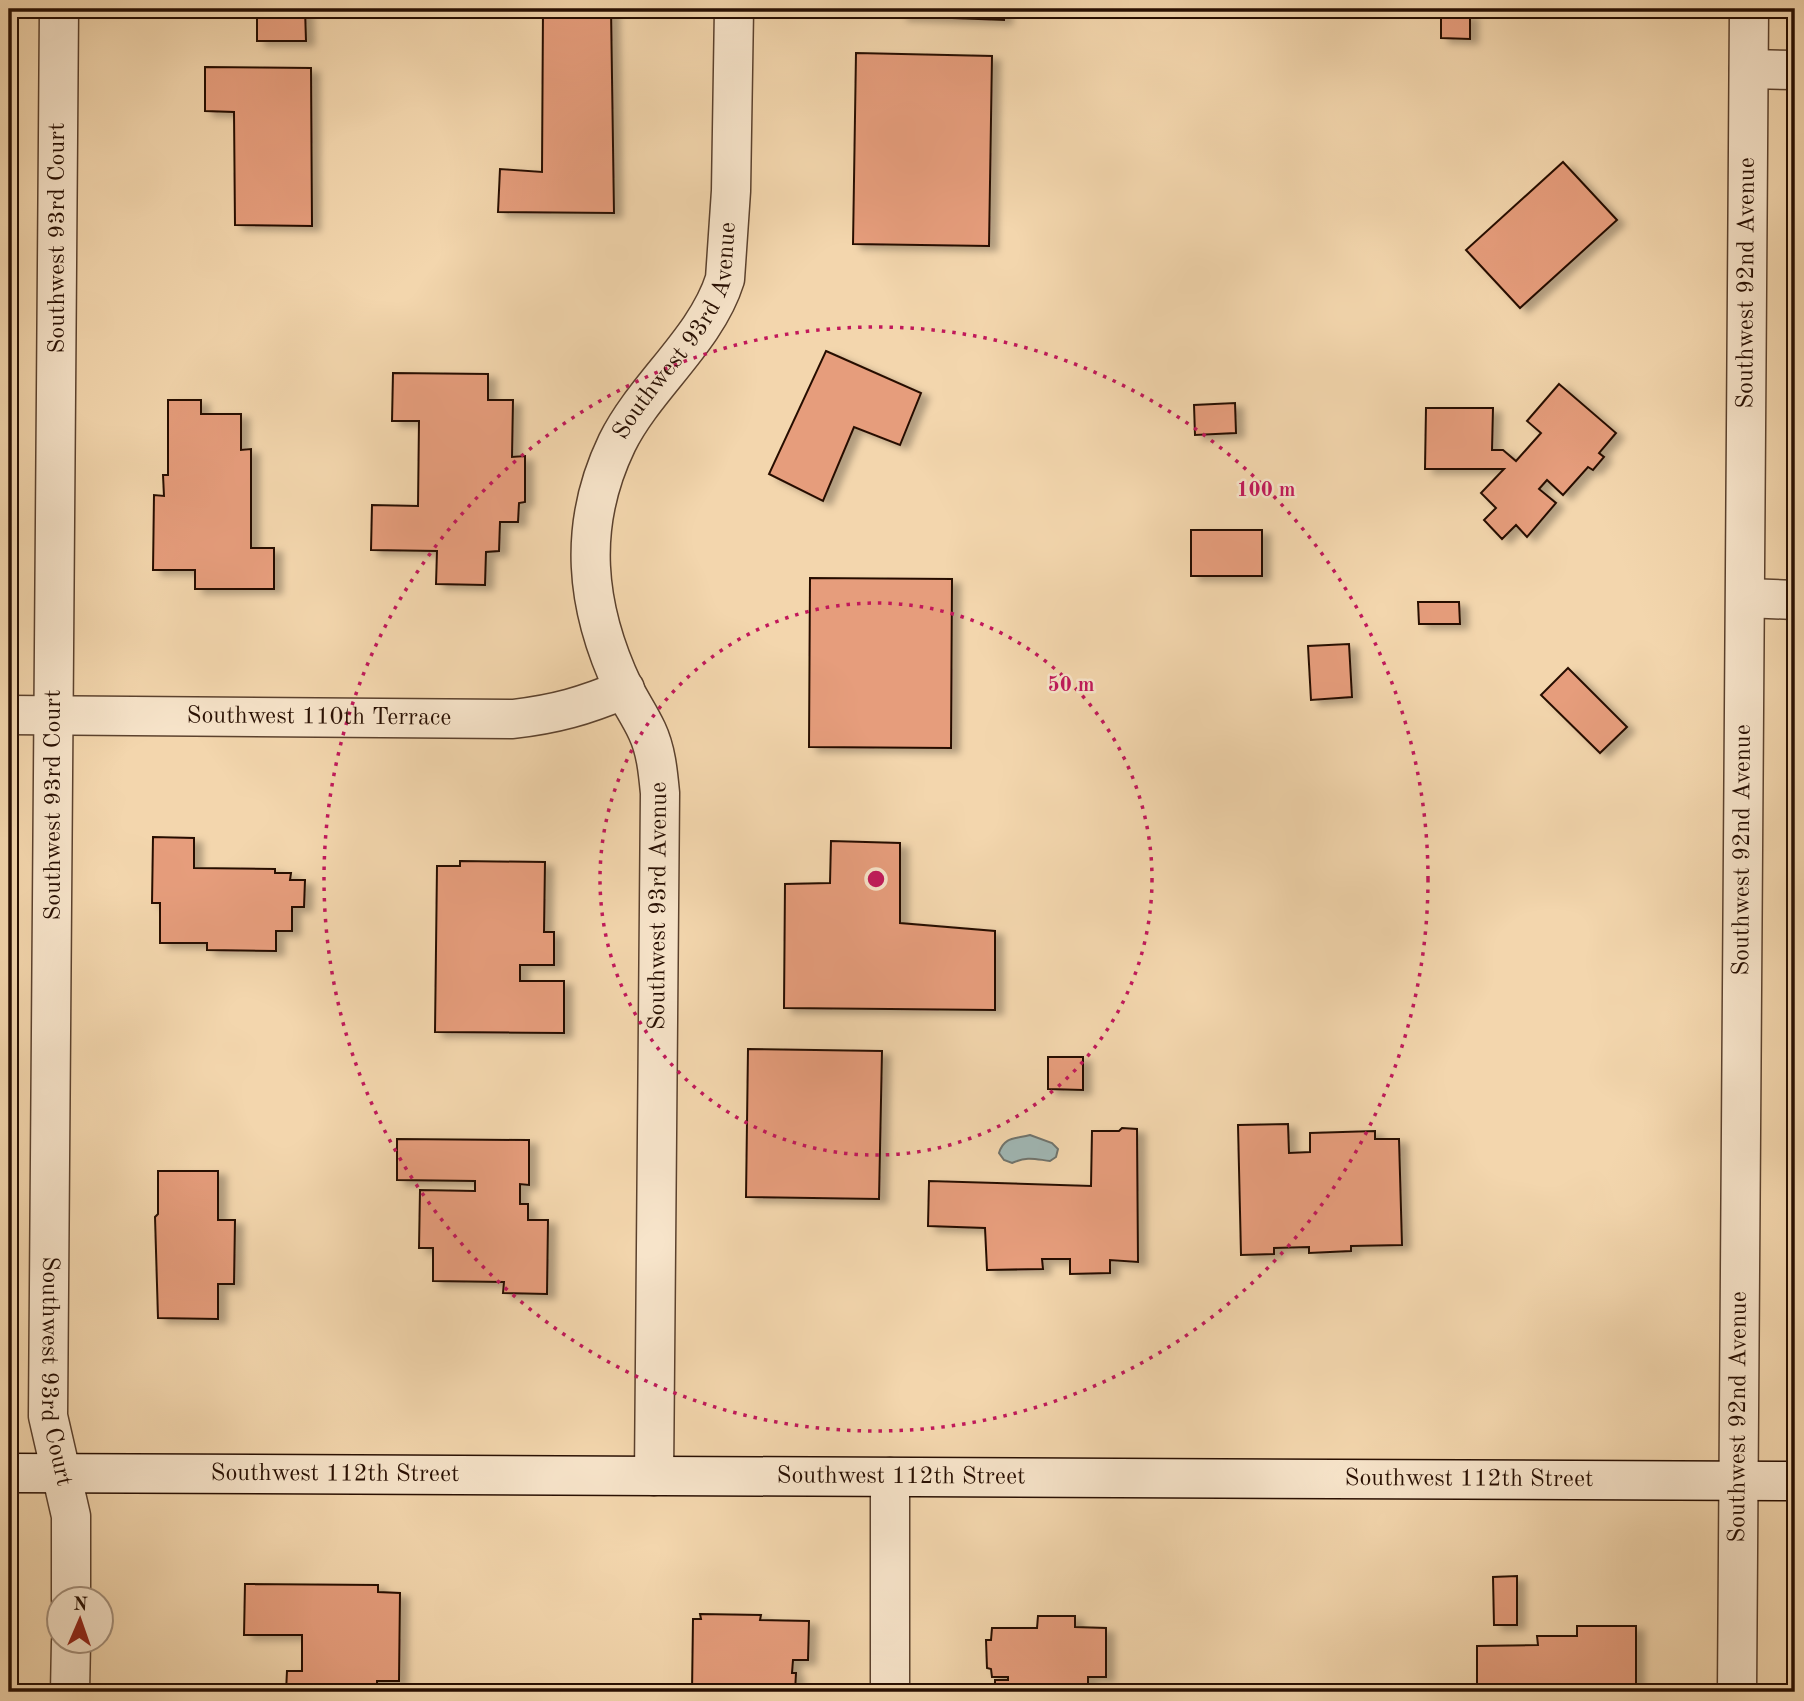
<svg xmlns="http://www.w3.org/2000/svg" width="1804" height="1701" font-family="'Old Standard TT',serif">
	<style>
		.water { fill: #a0b7b4; stroke: #70746d; stroke-width: 2 }
		.building { fill: #e69d7b; stroke: #280f02; stroke-width: 2; filter: url(#shadow) }
		.lines { fill: none; stroke-linecap: round; stroke-linejoin: round }
		.minor-casing { stroke: #5b412d; stroke-width: 41 }
		.tertiary-casing { stroke: #5b412d; stroke-width: 41 }
		.secondary-casing { stroke: #280f02; stroke-width: 41 }
		.minor { stroke: #f7e4ca; stroke-width: 38 }
		.tertiary { stroke: #f7e4ca; stroke-width: 38 }
		.secondary { stroke: #f7e4ca; stroke-width: 38 }
		.ring { fill: none; stroke: #c2185b; stroke-width: 3.5; stroke-dasharray: 3.5 7 }
		.labels { text-anchor: middle; dominant-baseline: central; stroke-width: 5; stroke-linejoin: round; paint-order: stroke }
		.street-label { font-size: 24px; fill: #280f02; stroke: #f7e4ca }
		.centre { fill: #c2185b; stroke: #f7e4ca; stroke-width: 3.5 }
		.ring-label { font-size: 21px; text-anchor: middle; font-weight: bold; fill: #c2185b; stroke: #f7e4ca; stroke-width: 5; stroke-linejoin: round; paint-order: stroke }
	</style>
	<defs>
		<filter id="shadow"><feDropShadow dx="8" dy="4.5" stdDeviation="3.5" flood-color="#0004"/></filter>
	</defs>
	<rect width="100%" height="100%" fill="#f3d6ad"/>
	<filter id="stains"><feTurbulence type="fractalNoise" baseFrequency=".00286" numOctaves="4"/><feColorMatrix values="0 0 0 0 .2 0 0 0 0 .09 0 0 0 0 .02 0 0 0 .5 -.17"/></filter>
	<radialGradient id="worn" r=".72"><stop offset=".6" stop-color="#630" stop-opacity="0"/><stop offset="1" stop-color="#630" stop-opacity=".3"/></radialGradient>
	<path class="water" d="M1030,1135l22,8 6,6 -2,8 -6,4c-16,-2 -22,-5 -38,2l-8,-3 -5,-7c5,-17 17,-14 31,-18z"/>
	<g class="building">
		<polygon points="257,9 305,9 306,41 257,41"/>
		<polygon points="543,9 611,9 614,213 498,212 500,169 542,172"/>
		<polygon points="899,9 1004,9 1004,20 900,16"/>
		<polygon points="1441,13 1470,14 1470,39 1441,38"/>
		<polygon points="856,53 992,56 989,246 853,244"/>
		<polygon points="205,67 311,68 312,226 235,225 234,112 205,111"/>
		<polygon points="1563,162 1617,220 1520,308 1466,250"/>
		<polygon points="826,351 921,393 900,445 854,427 823,501 769,474"/>
		<polygon points="393,373 488,374 488,400 513,400 512,457 525,456 525,502 519,503 518,522 500,522 499,551 486,552 485,585 436,584 437,551 371,550 372,505 418,506 419,421 392,421"/>
		<polygon points="1559,384 1616,433 1599,453 1604,457 1593,470 1588,467 1563,495 1547,480 1539,489 1556,503 1527,537 1516,525 1502,539 1484,520 1496,508 1481,493 1504,469 1425,469 1426,408 1493,408 1492,450 1503,450 1516,461 1541,433 1527,421"/>
		<polygon points="168,400 201,400 201,414 241,414 241,450 251,449 251,548 274,548 274,589 195,589 195,570 153,570 154,495 164,496 163,475 168,475"/>
		<polygon points="1235,403 1236,433 1195,435 1194,405"/>
		<rect x="1191" y="530" width="71" height="46"/>
		<polygon points="810,578 952,579 951,748 809,747"/>
		<polygon points="1418,602 1459,602 1460,624 1419,624"/>
		<polygon points="1349,644 1352,697 1311,700 1308,646"/>
		<polygon points="1568,668 1627,727 1600,753 1541,695"/>
		<polygon points="153,837 194,838 194,868 275,869 275,873 291,873 290,880 305,880 304,907 292,907 292,931 276,931 276,951 207,950 207,943 160,943 160,903 152,903"/>
		<polygon points="831,841 900,843 900,923 995,931 995,1010 784,1008 785,884 830,883"/>
		<polygon points="460,861 545,862 544,932 554,932 554,965 520,965 520,981 564,981 564,1033 435,1032 437,866 460,866"/>
		<polygon points="748,1049 882,1051 879,1199 746,1197"/>
		<polygon points="1048,1057 1083,1057 1083,1090 1048,1089"/>
		<polygon points="1288,1124 1289,1153 1310,1152 1310,1133 1375,1131 1375,1139 1399,1139 1402,1245 1351,1246 1351,1251 1309,1253 1309,1247 1274,1248 1274,1254 1241,1255 1238,1125"/>
		<polygon points="1122,1128 1137,1129 1138,1262 1110,1260 1110,1273 1070,1274 1070,1259 1042,1259 1043,1269 987,1270 985,1228 928,1226 929,1181 1091,1186 1092,1131 1119,1131"/>
		<polygon points="397,1139 529,1140 529,1185 520,1184 520,1204 528,1204 528,1220 548,1220 547,1294 503,1293 504,1282 433,1281 433,1248 419,1248 420,1190 475,1191 475,1181 397,1180"/>
		<polygon points="158,1171 218,1171 218,1220 235,1220 234,1284 218,1284 218,1319 158,1318 155,1217 158,1214"/>
		<polygon points="1517,1576 1517,1625 1494,1625 1493,1577"/>
		<polygon points="245,1584 378,1585 378,1592 400,1593 399,1681 377,1681 377,1691 409,1692 286,1692 287,1671 302,1671 302,1635 244,1635"/>
		<polygon points="700,1614 761,1615 760,1620 809,1621 808,1660 793,1660 792,1673 796,1673 795,1692 692,1692 693,1619 701,1619"/>
		<polygon points="1038,1616 1075,1616 1075,1627 1106,1628 1106,1677 1088,1677 1088,1692 995,1692 995,1680 1008,1680 1008,1677 992,1677 991,1669 987,1668 986,1640 991,1640 992,1628 1037,1628"/>
		<polygon points="1577,1626 1636,1626 1636,1692 1477,1692 1477,1646 1538,1645 1537,1636 1577,1636"/>
	</g>
	<g class="lines">
		<defs>
			<g id="minor">
				<path id="s1" d="M59,9l-11,1407 23,100v84"/>
				<polyline points="1749,69 1795,70"/>
				<polyline points="1746,598 1795,600"/>
				<path id="s2" d="M9,715l504,4c43,-5 71,-13 112,-30"/>
				<path id="s3" d="M654,1476l6,-683c-2,-21 -4,-43 -13,-62 -7,-15 -16,-28 -23,-42 -39,-82 -47,-163 -7,-246 28,-57 89,-103 108,-164l6,-88 3,-182"/>
				<polyline points="890,1477 890,1692"/>
				<polyline points="70,1692 71,1642"/>
			</g>
			<g id="tertiary">
				<path id="s4" d="M1737,1692l12,-1683"/>
			</g>
			<g id="secondary">
				<path id="s5" d="M9,1473l1786,8"/>
			</g>
		</defs>
		<use href="#minor" class="minor-casing"/>
		<use href="#tertiary" class="tertiary-casing"/>
		<use href="#secondary" class="secondary-casing"/>
		<use href="#minor" class="minor"/>
		<use href="#tertiary" class="tertiary"/>
		<use href="#secondary" class="secondary"/>
	</g>
	<g class="ring">
		<circle cx="876" cy="879" r="276"/>
		<circle cx="876" cy="879" r="552"/>
	</g>
	<g class="labels">
		<g class="street-label">
			<text transform="translate(58 238) rotate(-90)">Southwest 93rd Court</text>
			<text stroke="none"><textPath href="#s4" startOffset="1409">Southwest 92nd Avenue</textPath></text>
			<text stroke="none"><textPath href="#s3" startOffset="1180">Southwest 93rd Avenue</textPath></text>
			<text stroke="none"><textPath href="#s2" startOffset="310">Southwest 110th Terrace</textPath></text>
			<text transform="translate(54 805) rotate(-90)">Southwest 93rd Court</text>
			<text stroke="none"><textPath href="#s4" startOffset="842">Southwest 92nd Avenue</textPath></text>
			<text stroke="none"><textPath href="#s3" startOffset="570">Southwest 93rd Avenue</textPath></text>
			<text stroke="none"><textPath href="#s1" startOffset="1363">Southwest 93rd Court</textPath></text>
			<text stroke="none"><textPath href="#s4" startOffset="275">Southwest 92nd Avenue</textPath></text>
			<text stroke="none"><textPath href="#s5" startOffset="326">Southwest 112th Street</textPath></text>
			<text stroke="none"><textPath href="#s5" startOffset="892">Southwest 112th Street</textPath></text>
			<text stroke="none"><textPath href="#s5" startOffset="1460">Southwest 112th Street</textPath></text>
		</g>
	</g>
	<circle cx="876" cy="879" r="10" class="centre"/>
	<g class="ring-label">
		<text x="1266" y="496">100 m</text>
		<text x="1071" y="691">50 m</text>
	</g>
	<rect width="1804" height="1701" fill="none" stroke="#f3d6ad" stroke-width="35"/>
	<rect x="10" y="10" width="1783" height="1680" fill="none" stroke="#280f02" stroke-width="3.5"/>
	<rect x="18" y="18" width="1769" height="1666" fill="none" stroke="#280f02" stroke-width="2"/>
	<g transform="translate(80 1620) rotate(2)"><circle r="33" fill="#f7e4ca" stroke="#a48f7a" stroke-width="2"/>
	<path d="M0-5L12 26L0 18L-12 26Z" fill="#8f2418"/>
	<text y="-10" font-size="19" font-weight="bold" text-anchor="middle" fill="#280f02">N</text>
	</g>
	<rect width="100%" height="100%" filter="url(#stains)"/>
	<rect width="100%" height="100%" fill="url(#worn)"/>
</svg>
